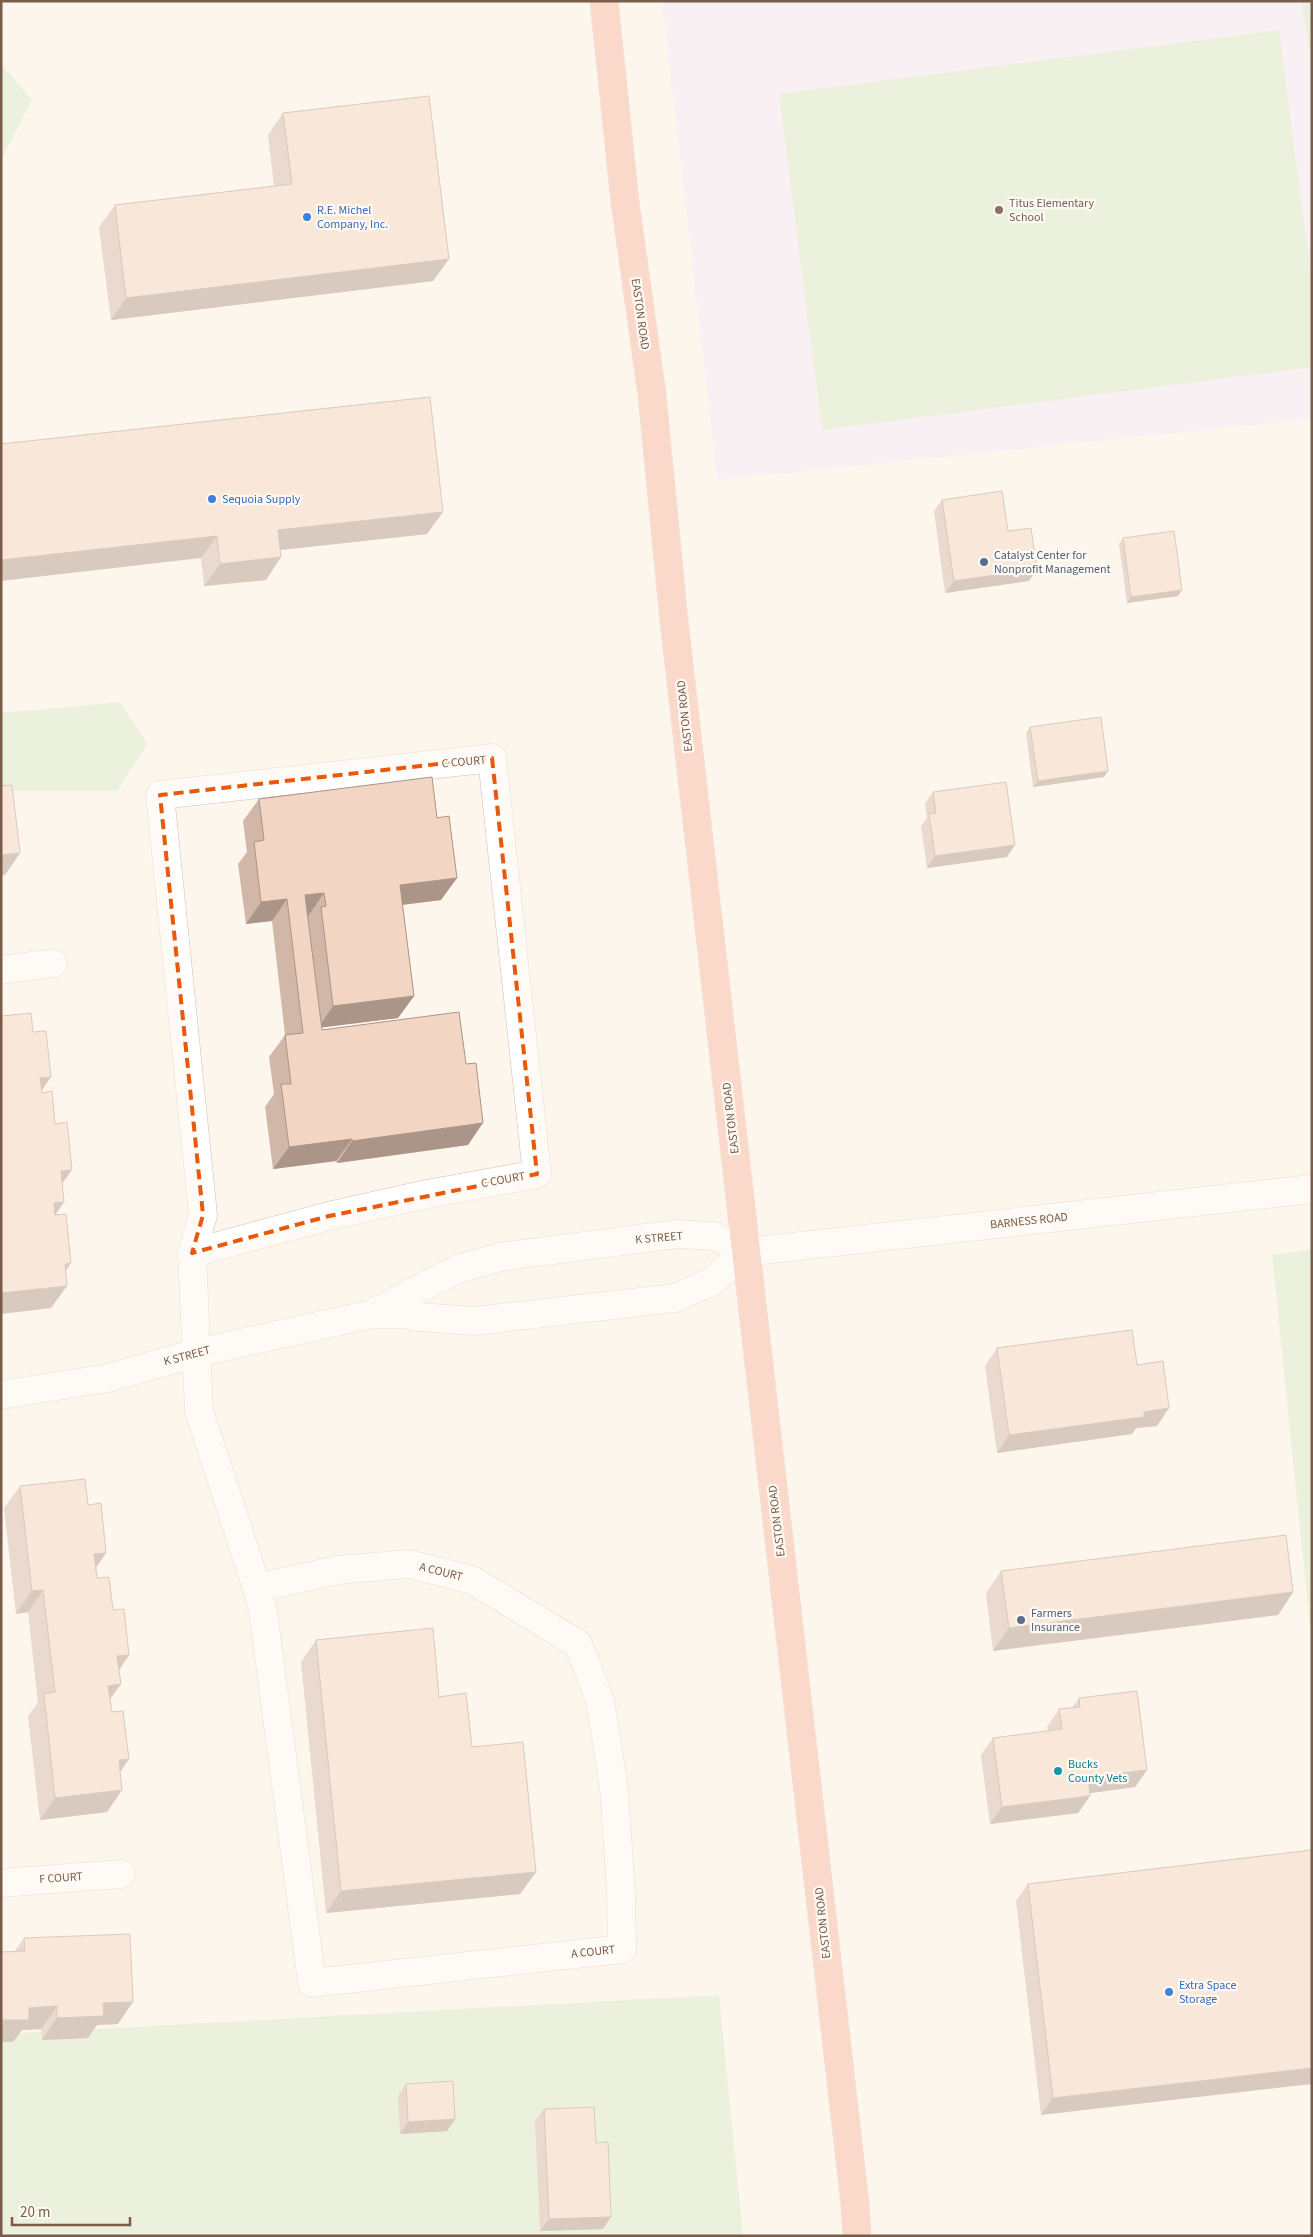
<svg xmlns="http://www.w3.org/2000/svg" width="1313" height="2237" font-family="'Source Sans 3',sans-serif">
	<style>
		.education { fill: #f3e8fa }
		.green { fill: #d8ecc9 }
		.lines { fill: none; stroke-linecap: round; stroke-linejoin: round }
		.minor-casing { stroke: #d1beb0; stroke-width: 29 }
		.highway-casing { stroke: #dad1cd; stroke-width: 29 }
		.minor { stroke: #fff; stroke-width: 28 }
		.highway { stroke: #f7b7a3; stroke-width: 28 }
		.wall { fill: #d1b7a8 }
		.shaded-wall { fill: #aa9588 }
		.building { fill: #f3d5c3; stroke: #aa9588 }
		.marked { fill: none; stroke: #e8590c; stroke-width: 4; stroke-dasharray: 10 6; stroke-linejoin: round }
		.education-dot { fill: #8d6e63; stroke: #fffaf3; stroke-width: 2 }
		.shop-dot { fill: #3f7fe0; stroke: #fffaf3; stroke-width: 2 }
		.service-dot { fill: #5c6f8a; stroke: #fffaf3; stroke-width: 2 }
		.culture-dot { fill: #0f9aa8; stroke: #fffaf3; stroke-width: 2 }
		.labels { text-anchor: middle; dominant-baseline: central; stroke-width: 4.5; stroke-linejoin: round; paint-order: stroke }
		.education-label { font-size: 12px; fill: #785e54; stroke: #fffaf3; text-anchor: start }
		.shop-label { font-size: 12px; fill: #366cbe; stroke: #fffaf3; text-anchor: start }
		.street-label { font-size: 12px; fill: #7a5c4d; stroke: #fffaf3 }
		.service-label { font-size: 12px; fill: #4e5e75; stroke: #fffaf3; text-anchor: start }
		.culture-label { font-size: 12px; fill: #0d838f; stroke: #fffaf3; text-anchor: start }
	</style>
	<rect width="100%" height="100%" fill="#fdf6ec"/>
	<polygon class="education" points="662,1 1312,1 1312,419 717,480"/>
	<g class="green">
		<polygon points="1301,1 1312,1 1312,68"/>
		<polygon points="1279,30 1312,284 1312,367 822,430 779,94"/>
		<polygon points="1,64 32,100 1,160"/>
		<polygon points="120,702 147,744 117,791 1,791 1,713"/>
		<polygon points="1312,1249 1312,1647 1272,1255"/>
		<polygon points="719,1995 743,2236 1,2236 1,2034"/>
	</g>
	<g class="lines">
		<defs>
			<g id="minor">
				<polygon points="492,758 537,1174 427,1194 329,1216 192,1253 203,1215 160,795"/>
				<polyline points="1,970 53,963"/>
				<polyline points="746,1252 1312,1189"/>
				<polyline points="192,1253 199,1411 257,1588"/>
				<polyline points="375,1312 458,1269 500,1257 677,1234 714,1236 746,1252"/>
				<polyline points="1,1395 108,1378 196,1353 372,1314 405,1314 418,1317 474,1321 675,1298 711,1282 746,1252"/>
				<polygon points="409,1564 472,1580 578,1644 600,1700 614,1789 621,1894 622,1949 312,1983 263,1611 257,1588 337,1570"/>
				<polyline points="1,1883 121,1874"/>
			</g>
			<polyline id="highway" points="604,1 625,202 652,395 674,621 855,2204 857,2236"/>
		</defs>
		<use href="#minor" class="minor-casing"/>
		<use href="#highway" class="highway-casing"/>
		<use href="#minor" class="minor"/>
		<use href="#highway" class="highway"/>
	</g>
	<g class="wall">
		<polygon points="283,113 433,281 111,320 99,227 115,205 274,186 268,135"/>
		<polygon points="1,444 427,534 280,550 266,580 204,586 201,558"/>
		<polygon points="942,500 1008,531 1037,569 1029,581 945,593 934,511"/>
		<polygon points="1123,538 1182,590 1178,596 1127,603 1119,544"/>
		<polygon points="1030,727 1104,777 1033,787 1026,733"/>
		<polygon points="933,792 1007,857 927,868 921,826 927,818 925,804"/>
		<polygon points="259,799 441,900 402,905 414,996 398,1018 321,1027 322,1030 468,1145 337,1163 336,1161 273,1169 265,1107 274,1094 269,1057 285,1035 272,921 246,924 238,864 247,852 243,821"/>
		<polygon points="997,1348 1137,1365 1157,1426 1136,1428 1132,1434 997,1453 985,1366"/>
		<polygon points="20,1486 88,1505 106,1553 96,1567 97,1578 113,1610 129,1655 119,1670 110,1699 122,1790 107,1812 40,1820 28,1716 38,1703 28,1612 16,1614 4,1508"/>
		<polygon points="1001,1571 1293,1592 1278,1615 993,1651 986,1593"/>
		<polygon points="316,1640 439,1697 472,1747 536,1872 520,1894 326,1913 301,1662"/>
		<polygon points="1079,1698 1147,1770 1135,1787 1090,1793 1090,1796 1078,1813 990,1824 981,1755 993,1738 1048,1731 1047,1727 1059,1709 1072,1708"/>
		<polygon points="1312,1850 1041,2115 1016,1901 1028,1884"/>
		<polygon points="24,1938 118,2024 97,2025 88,2038 42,2040 41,2029 22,2030 13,2042 15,1951"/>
		<polygon points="406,2084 455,2119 447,2131 400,2134 398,2096"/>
		<polygon points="544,2109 596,2143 603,2229 540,2231 535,2121"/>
	</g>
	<g class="shaded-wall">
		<polygon points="449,259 433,281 111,320 126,298"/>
		<polygon points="443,512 427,534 262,552 278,530"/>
		<polygon points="217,536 201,558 1,581 1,560"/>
		<polygon points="281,557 266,580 204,586 220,564"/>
		<polygon points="1037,569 1029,581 945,593 954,581"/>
		<polygon points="1182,590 1178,596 1127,603 1131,597"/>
		<polygon points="1108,771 1104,777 1033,787 1038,781"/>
		<polygon points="1015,845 1007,857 927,868 935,856"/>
		<polygon points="20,853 5,875 1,876 1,855"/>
		<polygon points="457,878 441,900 384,907 400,885"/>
		<polygon points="324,893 308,916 290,918 305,895"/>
		<polygon points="287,899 272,921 246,924 261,902"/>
		<polygon points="414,996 398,1018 318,1028 333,1006"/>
		<polygon points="51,1077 36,1099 40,1078"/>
		<polygon points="483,1123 468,1145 337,1163 352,1141"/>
		<polygon points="352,1139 336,1161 273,1169 289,1147"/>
		<polygon points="72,1170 56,1192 61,1171"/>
		<polygon points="64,1202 49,1224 54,1203"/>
		<polygon points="71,1263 56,1285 65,1264"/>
		<polygon points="67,1286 51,1308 1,1314 1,1293"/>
		<polygon points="1169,1408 1157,1426 1136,1428 1132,1434 997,1453 1009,1435 1144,1412"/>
		<polygon points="106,1553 91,1575 94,1554"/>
		<polygon points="43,1590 28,1612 16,1614 32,1591"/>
		<polygon points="1293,1592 1278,1615 993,1651 1009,1628"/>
		<polygon points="129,1655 114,1677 117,1656"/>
		<polygon points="121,1684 105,1706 108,1686"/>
		<polygon points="129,1759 114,1781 119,1760"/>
		<polygon points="1147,1770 1135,1787 1076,1795 1088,1777"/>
		<polygon points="122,1790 107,1812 40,1820 55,1798"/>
		<polygon points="1090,1796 1078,1813 990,1824 1002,1807"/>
		<polygon points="536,1872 520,1894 326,1913 341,1891"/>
		<polygon points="133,2002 118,2024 97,2025 88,2038 42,2040 57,2018 103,2003"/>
		<polygon points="57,2006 41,2029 22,2030 13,2042 1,2042 1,2020 29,2008"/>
		<polygon points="1312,2068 1312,2084 1041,2115 1053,2098"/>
		<polygon points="455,2119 447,2131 400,2134 408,2122"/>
		<polygon points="611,2217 603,2229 540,2231 549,2219"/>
	</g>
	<g class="building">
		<polygon points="429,96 449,259 126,298 115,205 292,184 283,113"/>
		<polygon points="430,397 443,512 278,530 281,557 220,564 217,536 1,560 1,444"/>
		<polygon points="1002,491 1008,531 1031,528 1037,569 954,581 942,500"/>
		<polygon points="1174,531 1182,590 1131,597 1123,538"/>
		<polygon points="1101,717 1108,771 1038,781 1030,727"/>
		<polygon points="432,777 437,818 449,816 457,878 400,885 414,996 333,1006 321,907 326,906 324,893 305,895 322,1030 459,1012 466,1064 476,1063 483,1123 352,1141 352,1139 289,1147 281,1084 291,1084 285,1035 303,1033 287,899 261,902 254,842 264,840 259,799"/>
		<polygon points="1006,782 1015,845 935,856 929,814 936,813 933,792"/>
		<polygon points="12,785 20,853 1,855 1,786"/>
		<polygon points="31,1013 33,1032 46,1031 51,1077 40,1078 42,1093 52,1091 55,1124 67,1122 72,1170 61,1171 64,1202 54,1203 55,1215 66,1214 71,1263 65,1264 67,1286 1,1293 1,1016"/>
		<polygon points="1132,1330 1137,1365 1163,1361 1169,1408 1144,1412 1144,1417 1009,1435 997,1348"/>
		<polygon points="85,1479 88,1505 101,1503 106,1553 94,1554 97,1578 109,1577 113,1610 124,1609 129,1655 117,1656 121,1684 108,1686 112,1712 123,1711 129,1759 119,1760 122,1790 55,1798 44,1694 55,1692 43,1590 32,1591 20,1486"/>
		<polygon points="1286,1535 1293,1592 1009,1628 1001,1571"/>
		<polygon points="433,1628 439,1697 466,1693 472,1747 523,1742 536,1872 341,1891 316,1640"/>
		<polygon points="1137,1691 1147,1770 1088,1777 1090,1796 1002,1807 993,1738 1062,1729 1059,1709 1080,1707 1079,1698"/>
		<polygon points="1312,1850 1312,2068 1053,2098 1028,1884"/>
		<polygon points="130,1934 133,2002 103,2003 104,2016 57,2018 57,2006 29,2008 29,2020 1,2020 1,1952 25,1951 24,1938"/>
		<polygon points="453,2081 455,2119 408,2122 406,2084"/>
		<polygon points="594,2107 596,2143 608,2142 611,2217 549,2219 544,2109"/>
	</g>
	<path d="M0 0H1313V2237H0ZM492,758l45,416 -208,42 -137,37 11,-38 -43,-420z" fill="#fdf6ec" fill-opacity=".55" fill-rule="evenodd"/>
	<path class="marked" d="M492,758l45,416 -208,42 -137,37 11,-38 -43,-420z"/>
	<circle class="education-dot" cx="999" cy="210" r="5"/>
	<g class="shop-dot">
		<circle cx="307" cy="217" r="5"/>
		<circle cx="212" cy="499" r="5"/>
		<circle cx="1169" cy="1992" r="5"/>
	</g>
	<g class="service-dot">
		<circle cx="984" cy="562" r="5"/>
		<circle cx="1021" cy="1620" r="5"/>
	</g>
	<circle class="culture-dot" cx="1058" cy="1771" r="5"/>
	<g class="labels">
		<g class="education-label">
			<text x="1009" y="203">Titus Elementary<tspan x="1009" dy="14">School</tspan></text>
		</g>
		<g class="shop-label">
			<text x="317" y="210">R.E. Michel<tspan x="317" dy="14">Company, Inc.</tspan></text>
			<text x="222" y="499">Sequoia Supply</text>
			<text x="1179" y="1985">Extra Space<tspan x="1179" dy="14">Storage</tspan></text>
		</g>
		<g class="street-label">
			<text transform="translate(640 314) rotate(82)">EASTON ROAD</text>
			<text transform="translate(685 716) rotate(-96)">EASTON ROAD</text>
			<text transform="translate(464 762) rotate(-5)">C COURT</text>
			<text transform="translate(731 1118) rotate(-97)">EASTON ROAD</text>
			<text transform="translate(503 1180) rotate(-10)">C COURT</text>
			<text transform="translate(1029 1221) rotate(-6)">BARNESS ROAD</text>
			<text transform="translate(659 1238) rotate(-5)">K STREET</text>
			<text transform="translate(187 1356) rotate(-15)">K STREET</text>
			<text transform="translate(777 1521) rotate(-97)">EASTON ROAD</text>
			<text transform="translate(441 1572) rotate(14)">A COURT</text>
			<text transform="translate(61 1878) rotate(-4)">F COURT</text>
			<text transform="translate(823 1923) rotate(-96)">EASTON ROAD</text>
			<text transform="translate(593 1952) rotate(-6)">A COURT</text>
		</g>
		<g class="service-label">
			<text x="994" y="555">Catalyst Center for<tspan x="994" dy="14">Nonprofit Management</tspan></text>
			<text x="1031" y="1613">Farmers<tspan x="1031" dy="14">Insurance</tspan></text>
		</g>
		<g class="culture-label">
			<text x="1068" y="1764">Bucks<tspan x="1068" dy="14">County Vets</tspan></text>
		</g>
	</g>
	<rect width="1313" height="2237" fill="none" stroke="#7a5c4d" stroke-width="5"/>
	<path d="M12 2217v8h118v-8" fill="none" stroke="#7a5c4d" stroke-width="2.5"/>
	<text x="20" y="2217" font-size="15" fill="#7a5c4d" stroke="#fffaf3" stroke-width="4" paint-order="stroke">20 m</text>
</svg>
